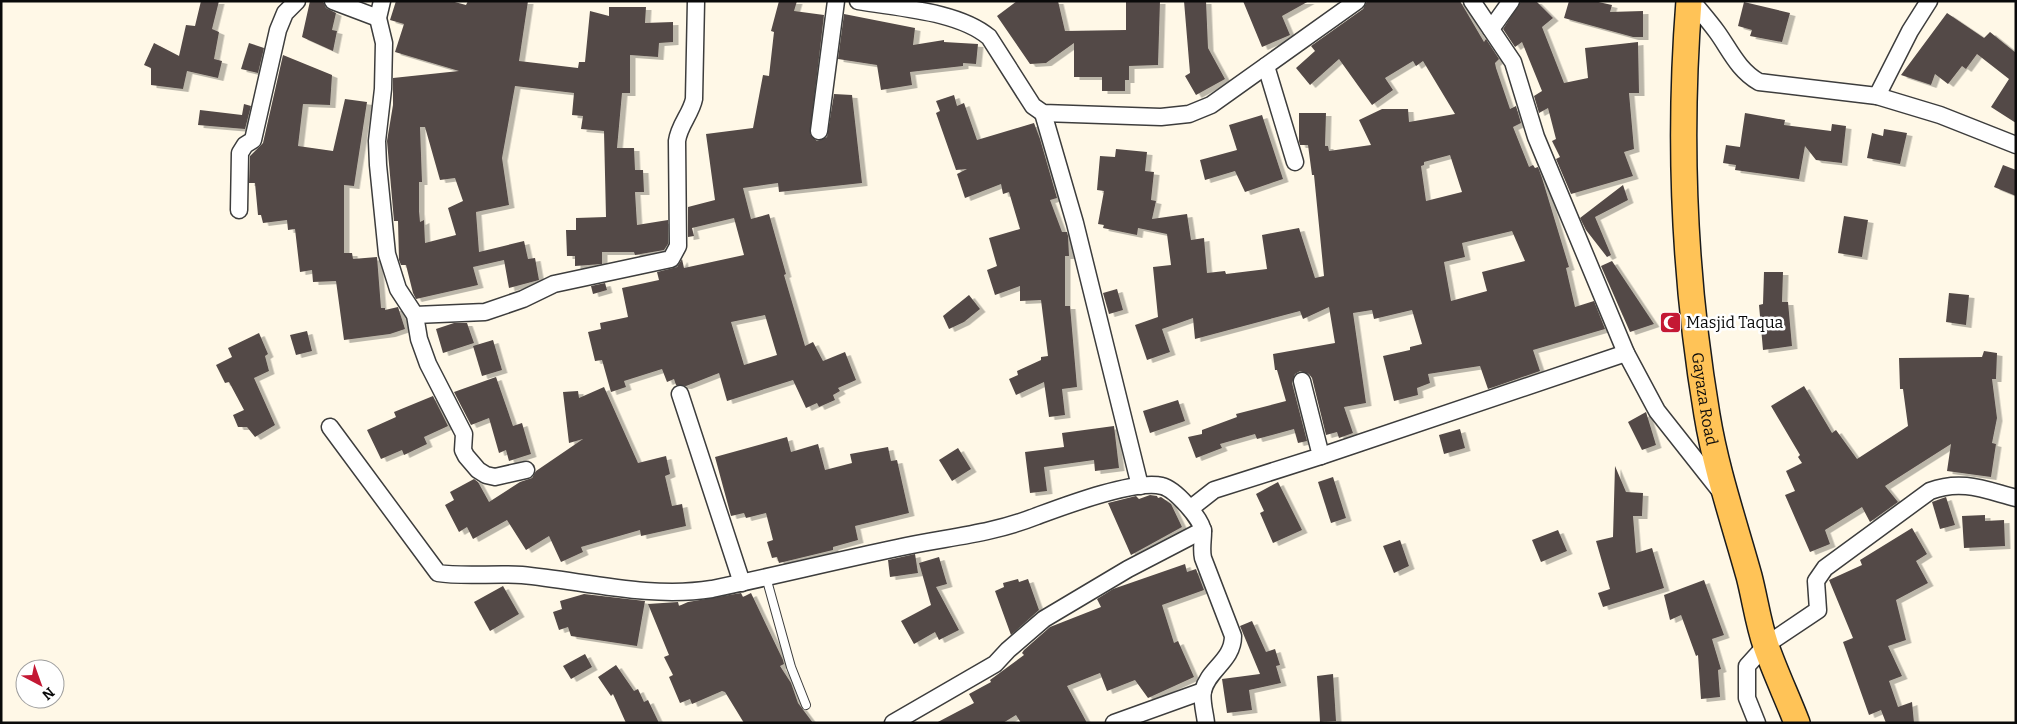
<svg xmlns="http://www.w3.org/2000/svg" width="2017" height="724" font-family="Bitter,serif">
	<style>
		.building { fill: #534946; fill-rule: evenodd; filter: url(#shadow) }
		.lines { fill: none; stroke-linecap: round; stroke-linejoin: round }
		.lane-casing { stroke: #3d3d3d; stroke-width: 10 }
		.street-casing { stroke: #3d3d3d; stroke-width: 19 }
		.primary-casing { stroke: #1b1b1b; stroke-width: 28 }
		.lane { stroke: #fff; stroke-width: 8 }
		.street { stroke: #fff; stroke-width: 16 }
		.primary { stroke: #ffc357; stroke-width: 25 }
		.labels { text-anchor: middle; dominant-baseline: central; stroke-width: 5; stroke-linejoin: round; paint-order: stroke }
		.poi-label { font-size: 16px; fill: #0a0a0a; stroke: #fff; text-anchor: start }
		.street-label { font-size: 16px; fill: #0a0a0a; stroke: #fff }
	</style>
	<defs>
		<filter id="shadow"><feDropShadow dx="5.5" dy="3" stdDeviation="0" flood-color="#0004"/></filter>
	</defs>
	<rect width="100%" height="100%" fill="#fff8e7"/>
	<g class="building">
		<polygon points="201,1 219,1 212,29 219,32 214,59 222,61 218,78 187,71 183,89 151,85 151,68 144,65 154,43 179,56 186,25 195,26"/>
		<polygon points="310,1 323,1 326,8 336,13 332,30 337,31 333,51 302,37"/>
		<path d="M396,1h55l15,4 2,-4h60l-9,60 59,7 1,-6h6l5,-51 19,5v-9h37l-1,16 28,-1v20l-14,1 -1,14 -28,-2v38h-8l-5,55h17l1,22h8l1,22h-9l2,33 31,-5v24l-4,6 -29,5 -1,-3h-32v12l-27,2v-10h-8l-1,-26h10v-12l30,-1 -2,-86 -23,-2 2,-13 -11,-1 2,-22 -59,-7 -13,72 7,47 -33,7 3,40 45,-11 4,18 7,-1 4,22 -30,8 -5,-28 -31,7 5,18 -62,14 -3,-6 -7,-28h-5l-2,-5 -1,-39h-4l-7,-80 6,-36v-27l66,-7 -64,-19 9,-28 -14,-4zM420,127h5l15,53 15,-2 8,23 -15,7 8,27 -31,8 -1,-23 -4,2 -1,-11v-29h3z"/>
		<path d="M779,1h18l-3,10 30,4 -14,119 7,7 10,-4 7,-43 18,1 10,88 -83,9 -1,-9 -35,5 8,31 18,-5 17,60 -2,1 21,71 8,-4 10,19 22,-9 11,28 -18,8 2,3 -7,4 2,5 -16,7 -2,-4 -11,5 -13,-28 -66,21 -8,-28 -33,13 -10,-1 -2,-6 -7,3 -5,-13 -38,12 2,6 -15,5 -9,-32 -7,1 -7,-29 13,-3 -1,-6 28,-6 -6,-29 37,-8 -2,-8 20,-5 5,-8 2,9 60,-13 -10,-37 -42,10 2,8 -6,1v-30l27,-7 -9,-66 47,-6 10,-53 6,1 5,-44 -3,-1zM765,315l12,40 -33,10 -13,-43z"/>
		<polygon points="1017,1 1058,1 1065,31 1126,30 1126,1 1160,1 1158,65 1129,66 1129,80 1125,80 1125,91 1102,91 1102,77 1074,77 1074,43 1046,63 1030,64 997,16"/>
		<polygon points="1184,1 1206,1 1208,48 1225,79 1196,95 1185,76 1190,73"/>
		<polygon points="1243,1 1309,1 1282,16 1290,35 1262,47"/>
		<path d="M1367,1h93l24,41 2,-3 13,20 -4,4 1,5 14,41 6,-3 5,17 -8,4 16,40 4,-2 2,3 3,-1 4,11 27,89 -3,1 9,39 19,-6 11,28 -72,21 7,21 -52,18 -8,-23 -52,8 2,9 -13,5 1,7 -24,6 -11,-45 27,-6v-3l12,-3 -10,-34 -38,9 -2,-9 -19,3 13,90 -22,4 9,26 -14,5 -2,-6 -11,3 -14,-57 -3,-4 -9,-3 -5,3 -3,9 15,58 -9,2 -4,-14 -37,10 -2,-5 -35,10 2,4 -26,10 -8,-21 14,-3v-4l35,-13 -1,-3 50,-13 -9,-31h-2l-2,-16 62,-11 -6,-36 -26,12 -3,-8 -105,28 -2,-21 -31,11 8,23 -23,8 -12,-35 23,-8 -5,-50 18,-2 -4,-31 -29,-6 -1,7 -34,-7 1,-3 -6,-1 6,-33 -7,-1 3,-34 15,1 1,-8 31,3 -2,19 9,1 -3,28 5,1 -4,18 35,-5 4,26 13,-2 3,35 18,-2 1,3 41,-5 -5,-34 37,-7 16,50 9,-2 -10,-101h-2l-4,-30h-8l-1,-4v-28h27l-1,33h3l1,5 42,-6 -12,-25 23,-11h26l1,13 46,-8 -32,-53 -7,5 -3,-5 -28,17 8,12 -21,15 -33,-46 -29,26 -14,-17 19,-17 -4,-5 52,-37zM1450,155l12,37 -36,9 -5,-35 3,-1v-3zM1512,231l13,30 -43,11 5,19 -36,10 -7,-39 21,-5 -3,-14z"/>
		<polygon points="1521,1 1536,1 1553,18 1542,27 1564,83 1588,78 1585,48 1638,42 1639,93 1629,93 1634,149 1624,152 1633,176 1571,194 1556,159 1560,157 1552,141 1556,139 1548,108 1539,113 1534,96 1542,91 1522,42 1515,47 1503,29"/>
		<polygon points="1569,1 1594,1 1612,5 1610,12 1643,11 1643,37 1633,37 1564,18"/>
		<polygon points="1744,2 1790,13 1782,42 1750,36 1752,30 1738,26"/>
		<polygon points="1947,13 1984,38 1990,32 2016,53 2016,123 1991,107 2009,79 1977,54 1966,69 1962,66 1948,84 1935,74 1931,85 1901,75"/>
		<polygon points="844,14 915,28 913,45 944,40 944,42 978,44 976,64 963,63 963,66 910,72 912,85 881,90 877,65 838,59"/>
		<polygon points="249,43 264,48 258,73 241,69"/>
		<polygon points="283,55 332,75 330,105 303,104 298,146 333,151 345,99 367,102 354,186 344,185 344,253 352,253 353,259 377,257 381,308 385,308 385,310 398,307 405,329 390,334 344,340 336,281 313,282 312,270 300,272 295,229 288,230 287,220 263,223 261,215 258,215 255,183 249,183 250,156 263,143"/>
		<polygon points="954,95 957,106 964,103 977,140 1034,123 1040,139 1057,198 1050,200 1062,232 1067,232 1068,236 1069,256 1065,256 1065,306 1070,306 1077,387 1062,389 1065,415 1049,417 1044,382 1016,395 1009,379 1018,375 1017,371 1041,360 1041,357 1048,356 1041,300 1020,301 1020,286 995,295 987,270 997,266 989,238 1020,229 1009,192 1003,194 1001,184 965,198 957,174 967,169 956,170 936,113 940,111 936,101"/>
		<polygon points="244,104 251,106 245,129 198,125 200,110 242,115"/>
		<polygon points="1745,113 1785,120 1784,125 1831,131 1832,124 1846,126 1842,163 1816,160 1805,146 1799,179 1735,170 1736,165 1723,163 1726,145 1740,147"/>
		<polygon points="1262,115 1283,179 1245,192 1235,171 1205,180 1200,160 1237,150 1229,125"/>
		<polygon points="1884,129 1907,133 1900,164 1867,158 1872,133 1883,136"/>
		<polygon points="2003,165 2016,170 2016,196 1994,187"/>
		<polygon points="1623,185 1628,200 1595,217 1611,255 1607,257 1586,230 1580,218"/>
		<polygon points="1844,216 1868,220 1862,257 1838,253"/>
		<polygon points="1612,261 1654,324 1630,332 1601,266"/>
		<polygon points="1764,272 1783,272 1782,302 1788,302 1792,346 1763,350 1759,305 1763,304"/>
		<polygon points="605,283 607,290 593,294 591,286"/>
		<polygon points="1117,289 1123,310 1109,314 1103,293"/>
		<polygon points="1949,293 1969,295 1966,325 1946,322"/>
		<polygon points="969,295 980,309 964,322 949,329 943,316"/>
		<polygon points="454,323 467,323 474,343 443,353 436,329"/>
		<polygon points="307,331 312,351 296,355 290,335"/>
		<polygon points="259,333 268,354 265,356 269,371 254,378 275,425 255,437 247,427 238,427 233,415 244,410 229,382 225,383 216,365 232,357 228,348"/>
		<polygon points="493,340 502,370 482,376 473,346"/>
		<polygon points="1984,351 1997,353 1996,379 1992,379 1997,418 1992,443 1996,444 1991,477 1947,471 1951,444 1885,486 1898,502 1870,522 1862,507 1825,530 1830,544 1810,552 1785,495 1795,491 1786,471 1802,463 1798,457 1800,455 1771,406 1804,386 1832,433 1836,430 1857,459 1908,426 1903,389 1900,389 1899,358 1982,357"/>
		<polygon points="496,377 513,426 522,423 531,454 509,461 506,450 499,453 489,418 471,425 454,392"/>
		<polygon points="604,387 638,463 666,456 670,474 665,476 672,506 682,504 686,526 641,536 640,530 581,547 583,552 561,562 549,536 526,550 507,520 473,539 467,527 459,532 445,505 454,500 450,492 474,479 478,482 489,502 520,482 532,478 536,471 583,439 569,443 563,392 578,391 579,398"/>
		<polygon points="433,396 448,426 424,437 427,444 404,455 402,450 381,459 367,430 396,417 394,412"/>
		<polygon points="1178,400 1185,421 1150,433 1143,411"/>
		<polygon points="1646,412 1656,445 1642,450 1628,422"/>
		<polygon points="1114,426 1119,468 1095,471 1094,460 1044,467 1047,491 1030,493 1025,452 1064,447 1062,433"/>
		<polygon points="1460,429 1465,448 1444,454 1439,435"/>
		<polygon points="787,437 791,452 818,444 825,470 852,463 850,454 888,447 891,461 897,460 909,513 855,526 858,540 833,547 833,550 779,563 777,557 772,558 767,542 773,540 766,513 746,518 744,513 731,516 715,457"/>
		<polygon points="958,448 971,469 952,481 939,460"/>
		<polygon points="1615,466 1626,492 1643,493 1642,516 1633,516 1636,553 1652,548 1664,588 1603,607 1598,593 1610,589 1596,541 1613,537"/>
		<polygon points="1333,477 1346,518 1331,523 1318,482"/>
		<polygon points="1278,482 1302,530 1273,543 1260,513 1264,511 1256,494"/>
		<polygon points="1150,495 1157,496 1158,498 1161,497 1171,504 1182,527 1131,555 1108,503 1136,496 1139,499"/>
		<polygon points="1946,497 1955,525 1940,529 1932,502"/>
		<polygon points="1985,515 1985,521 2004,520 2005,546 1964,548 1962,516"/>
		<polygon points="1912,528 1927,554 1916,561 1928,583 1896,600 1906,640 1888,646 1902,676 1889,681 1898,707 1912,702 1914,723 1886,723 1881,710 1869,715 1843,642 1853,638 1829,580 1862,565 1860,560"/>
		<polygon points="1558,530 1567,551 1541,562 1532,540"/>
		<polygon points="1400,540 1409,566 1394,573 1383,546"/>
		<polygon points="915,554 918,573 890,577 888,560"/>
		<polygon points="939,557 947,584 936,587 959,630 939,640 935,632 914,644 901,621 931,605 919,563"/>
		<polygon points="1185,564 1187,572 1196,569 1204,590 1162,605 1174,643 1178,641 1194,677 1148,698 1135,680 1107,691 1100,673 1067,686 1087,723 1021,723 1016,715 1003,723 936,723 974,703 969,694 991,682 990,680 1024,655 1022,653 1024,650 1050,627 1101,607 1097,599 1113,589"/>
		<polygon points="1018,579 1019,582 1028,579 1039,610 1011,635 995,591 1004,587 1003,583"/>
		<polygon points="1704,580 1724,635 1712,639 1721,669 1718,670 1720,697 1701,699 1698,655 1696,656 1681,615 1670,620 1664,595"/>
		<polygon points="503,586 519,614 490,631 474,602"/>
		<polygon points="741,593 743,597 751,593 783,660 784,664 780,666 791,683 798,703 813,723 744,723 725,692 722,691 692,704 690,699 680,703 669,677 673,675 664,657 669,655 648,604 678,602 679,606 688,602"/>
		<polygon points="584,594 645,601 637,646 571,636 568,627 559,630 553,612 562,609 560,601"/>
		<polygon points="1252,621 1266,652 1275,649 1280,665 1276,666 1281,683 1249,690 1252,710 1227,713 1222,679 1260,674 1240,626"/>
		<polygon points="585,654 592,667 571,679 563,666"/>
		<polygon points="616,665 634,691 638,689 644,702 648,700 659,723 626,723 613,694 611,696 598,677"/>
		<polygon points="1333,674 1336,721 1320,722 1317,676"/>
	</g>
	<g class="lines">
		<defs>
			<polyline id="lane" points="766,577 791,667 806,705"/>
			<g id="street">
				<polyline points="333,1 378,18"/>
				<polyline points="382,1 378,18 384,43 383,89 377,141 378,165 387,254 398,289 415,315 419,339 428,364 464,434 463,450 466,456 478,470 486,475 495,477 526,470"/>
				<path d="M858,1c40,7 100,10 131,36l44,69 10,7 118,4 28,-3 22,-9 146,-104"/>
				<polyline points="1472,1 1513,62 1536,137 1626,353 1657,411 1721,492"/>
				<path d="M1692,1c8,10 17,20 25,31 13,18 21,38 42,50l118,14 33,-65 19,-30"/>
				<polyline points="1491,29 1511,1"/>
				<polyline points="1266,66 1295,162"/>
				<polyline points="1877,96 1940,115 2016,145"/>
				<polyline points="1043,113 1075,223 1140,486"/>
				<polyline points="819,131 836,1"/>
				<polyline points="239,210 240,153 245,145 253,140 278,30 285,13 297,1"/>
				<path d="M415,315l70,-3 38,-13 31,-15 117,-25 7,-13 -1,-105c2,-16 14,-27 17,-42l2,-98"/>
				<polyline points="680,394 742,583"/>
				<path d="M330,427l108,146c24,4 58,0 84,2 62,6 128,24 190,14 62,-13 123,-28 185,-41 49,-11 92,-13 140,-32 27,-10 98,-37 125,-30 13,3 40,33 41,46 0,9 -2,17 0,26l30,78c0,25 -25,33 -30,55 -2,9 2,22 3,32"/>
				<polyline points="1321,456 1626,353"/>
				<polyline points="1191,508 1214,490 1321,456 1302,381"/>
				<polyline points="893,723 995,664 1008,650 1044,619 1128,569 1203,530"/>
				<polyline points="1114,723 1203,691"/>
				<path d="M1757,723l-10,-25v-32l19,-21 52,-35 -2,-29 9,-13 105,-77c32,-12 55,-1 86,7"/>
			</g>
			<g id="primary">
				<path id="s1" d="M1689,1c-11,139 -5,277 18,414 9,55 27,107 42,161 6,23 9,47 17,70 9,26 21,51 31,77"/>
			</g>
		</defs>
		<use href="#lane" class="lane-casing"/>
		<use href="#street" class="street-casing"/>
		<use href="#primary" class="primary-casing"/>
		<use href="#lane" class="lane"/>
		<use href="#street" class="street"/>
		<use href="#primary" class="primary"/>
	</g>
	<defs>
		<symbol id="mosque-square" viewBox="-11 -11 22 22"><rect x="-9" y="-9" width="18" height="18" rx="4" fill="#c41834" stroke="#fff"/><path d="M3.5-4.9A6 6 0 1 0 3.5 4.9A5 5 0 1 1 3.5-4.9Z" fill="#fff"/></symbol>
	</defs>
	<g fill-rule="evenodd">
		<use href="#mosque-square" x="1658" y="310" width="25" height="25"/>
	</g>
	<g class="labels">
		<g class="poi-label">
			<text x="1686" y="322">Masjid Taqua</text>
		</g>
		<g class="street-label">
			<text stroke="none"><textPath href="#s1" startOffset="399">Gayaza Road</textPath></text>
		</g>
	</g>
	<rect width="2017" height="724" fill="none" stroke="#0a0a0a" stroke-width="5"/>
	<g transform="translate(40 684) rotate(139)"><circle r="24" fill="#ffffff" stroke="#9d9d9d"/>
	<path d="M0-4L9 19L0 12L-9 19Z" fill="#c41834"/>
	<text y="-8" font-size="14" font-weight="bold" text-anchor="middle" fill="#0a0a0a">N</text>
	</g>
</svg>
